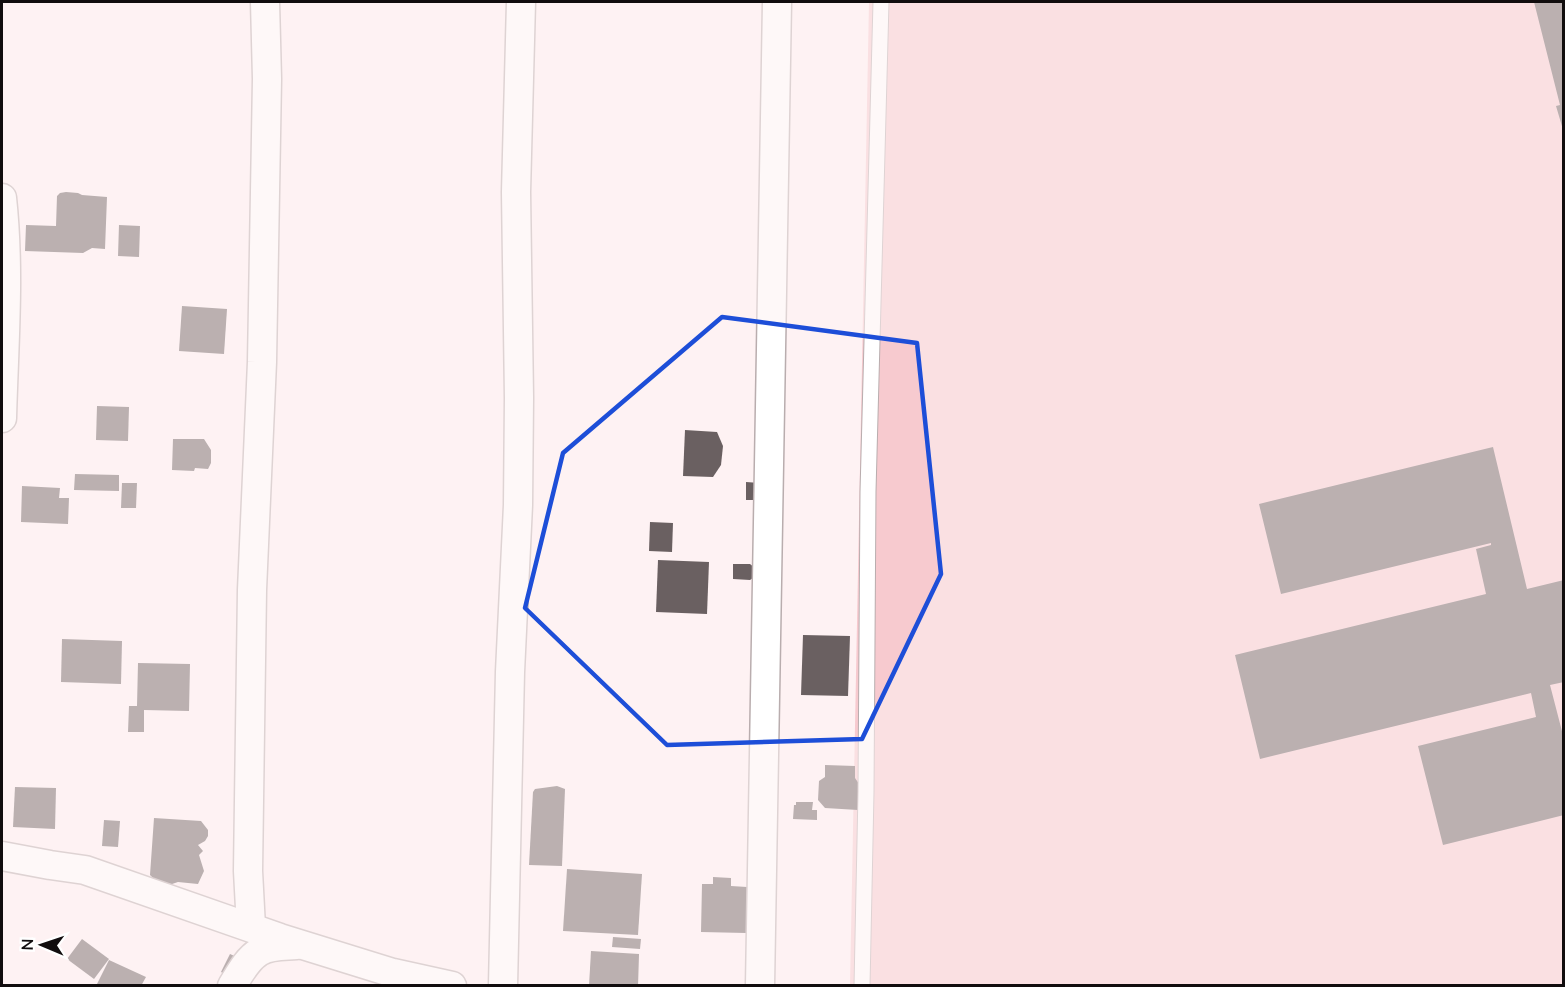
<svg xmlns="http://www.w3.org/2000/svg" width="1565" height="987" font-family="'Nunito Sans',sans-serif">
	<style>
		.green { fill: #f7cacf }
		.building { fill: #6a6061 }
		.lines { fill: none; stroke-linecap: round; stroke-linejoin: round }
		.service-casing { stroke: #b9adae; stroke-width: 17 }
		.minor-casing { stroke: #b9adae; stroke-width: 31 }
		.service { stroke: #fff; stroke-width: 15 }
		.minor { stroke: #fff; stroke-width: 28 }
		.marked { fill: none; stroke: #1d4ed8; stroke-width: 4.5; stroke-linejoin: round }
	</style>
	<rect width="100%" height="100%" fill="#fef2f3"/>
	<polygon class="green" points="869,2 1563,2 1563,985 850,985"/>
	<g class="building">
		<polygon points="1534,2 1564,2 1564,133 1556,106 1560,105"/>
		<polygon points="66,192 78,193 82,195 107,197 105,249 92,248 83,253 25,251 26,225 56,226 57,196 60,193"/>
		<polygon points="119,225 140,226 139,257 118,256"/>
		<polygon points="182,306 227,309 224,354 179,351"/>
		<polygon points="97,406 129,407 128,441 96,440"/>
		<polygon points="685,430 717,432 723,446 721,465 713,477 683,476"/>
		<polygon points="173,439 204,439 211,450 211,463 208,469 195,468 194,471 172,470"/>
		<polygon points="1493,447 1527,589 1564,580 1564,682 1550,685 1564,739 1564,815 1443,845 1418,746 1536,717 1531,693 1260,759 1235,655 1486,594 1476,549 1491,545 1491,543 1281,594 1259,504"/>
		<polygon points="75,474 119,475 119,491 74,490"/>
		<polygon points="746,482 760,483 759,500 746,500"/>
		<polygon points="122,483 137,483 136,508 121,508"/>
		<polygon points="22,486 60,488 59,498 69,498 68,524 21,522"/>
		<polygon points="650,522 673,523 672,552 649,551"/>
		<polygon points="658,560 709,562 707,614 656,612"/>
		<polygon points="733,564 750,564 755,568 753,578 750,580 733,579"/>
		<polygon points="803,635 850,636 848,696 801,695"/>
		<polygon points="62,639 122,641 121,684 61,682"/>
		<polygon points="138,663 190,664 189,711 144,710 144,732 128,732 129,706 137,706"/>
		<polygon points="825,765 855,766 855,778 866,794 858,810 825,808 818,800 819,781 825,777"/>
		<polygon points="557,786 565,789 562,866 529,865 533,792 535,789"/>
		<polygon points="15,787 56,788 55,829 13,827"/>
		<polygon points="796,802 813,802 812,810 817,810 817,820 793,819 794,805 796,805"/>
		<polygon points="154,818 201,821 208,830 208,836 205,841 198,845 203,851 199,855 204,871 198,884 178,882 172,884 158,883 150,875"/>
		<polygon points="104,820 120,821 118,847 102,846"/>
		<polygon points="567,869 642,874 638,935 563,931"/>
		<polygon points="713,877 731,878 731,886 747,887 746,933 701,932 702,884 713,884"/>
		<polygon points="613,937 641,939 640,949 612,947"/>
		<polygon points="82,939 109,959 94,979 67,959"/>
		<polygon points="591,951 639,954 638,986 589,986"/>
		<polygon points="230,954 241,959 232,978 221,972"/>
		<polygon points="109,960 146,977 141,986 96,986"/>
	</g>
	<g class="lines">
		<defs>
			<polyline id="service" points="862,986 866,792 868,492 881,2"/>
			<g id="minor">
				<path d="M2,198c8,73 2,147 0,220"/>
				<polyline points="2,856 50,865 85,870 280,938 393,973 452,986"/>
				<polyline points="251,927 248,871 252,590 262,362 267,79 265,2"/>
				<path d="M232,986c7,-11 15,-27 27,-34 10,-7 26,-6 37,-7"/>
				<polyline points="503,986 510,672 518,505 519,398 516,192 521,2"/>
				<polyline points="760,986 777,2"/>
			</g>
		</defs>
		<use href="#service" class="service-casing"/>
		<use href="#minor" class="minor-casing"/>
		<use href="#service" class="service"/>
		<use href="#minor" class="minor"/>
	</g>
	<path d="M0 0H1565V987H0ZM722,317l195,26 24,231 -79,165 -195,6 -142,-137 38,-155z" fill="#fef2f3" fill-opacity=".55" fill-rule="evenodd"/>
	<path class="marked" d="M722,317l195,26 24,231 -79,165 -195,6 -142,-137 38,-155z"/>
	<rect width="1565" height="987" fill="none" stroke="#110d0e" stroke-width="6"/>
	<g transform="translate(42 945) rotate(272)" stroke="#ffffff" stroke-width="4.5" paint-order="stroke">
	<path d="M0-4.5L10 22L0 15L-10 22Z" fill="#110d0e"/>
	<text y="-9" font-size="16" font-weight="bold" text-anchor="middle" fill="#110d0e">N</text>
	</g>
</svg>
